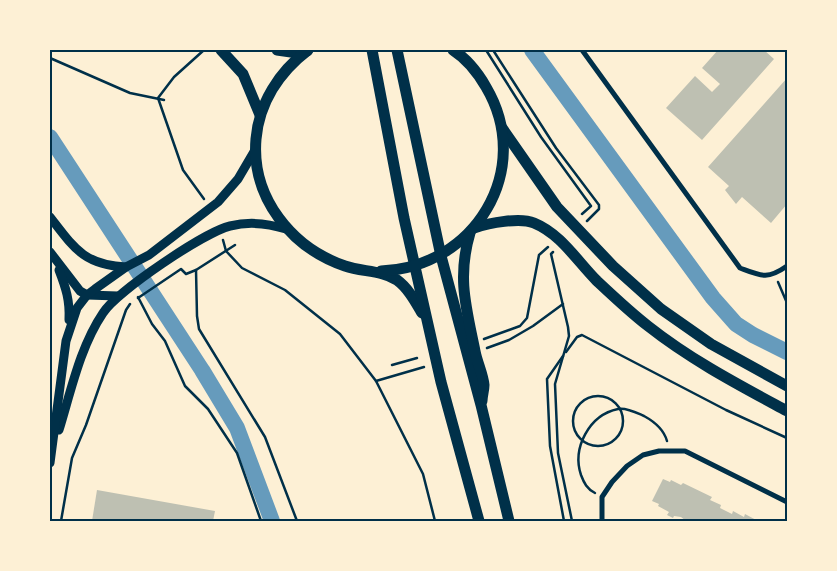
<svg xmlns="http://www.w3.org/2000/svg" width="837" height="571" font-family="'Noto Serif',serif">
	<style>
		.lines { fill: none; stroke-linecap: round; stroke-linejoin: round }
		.canal { stroke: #669bbc; stroke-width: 16 }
		.building { fill: #bec0b2 }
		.path { stroke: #003049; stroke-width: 2.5 }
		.minor { stroke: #003049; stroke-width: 5 }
		.tertiary { stroke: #003049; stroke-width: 9 }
		.primary { stroke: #003049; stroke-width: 11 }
		.trunk { stroke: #003049; stroke-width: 11 }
		.neatline { fill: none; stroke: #003049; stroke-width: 2 }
	</style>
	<rect width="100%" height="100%" fill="#fdf0d5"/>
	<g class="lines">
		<g class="canal">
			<polyline points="532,50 713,298 736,324 753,335 787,352"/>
			<polyline points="50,137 202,370 237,428 272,521"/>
		</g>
	</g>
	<g class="building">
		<polygon points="718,50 764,50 774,59 702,140 666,108 695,76 712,92 720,84 702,68"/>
		<polygon points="787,78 787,193 785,195 787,196 787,204 771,223 742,197 736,204 725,190 729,186 708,167"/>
		<polygon points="663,479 670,482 671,480 681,485 683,483 712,497 710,500 721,505 720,508 732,514 733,511 744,517 745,514 758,521 686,521 681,517 674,516 673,518 667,515 669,512 658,506 659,504 652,501"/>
		<polygon points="97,490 215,511 213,521 92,521"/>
	</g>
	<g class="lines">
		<g class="path">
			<polyline points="204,50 174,77 158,98 183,170 204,199"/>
			<polyline points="486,50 541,137 591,206 582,214"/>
			<polyline points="493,50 556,148 599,205 599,209 587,221"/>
			<polyline points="50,58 130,93 164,100"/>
			<polyline points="223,240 226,251 242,268 285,290 340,334 376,381 423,474 435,521"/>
			<polyline points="553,252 551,254 568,327 569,336 555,384 558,453 572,521"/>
			<polyline points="196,270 197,316 199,329 265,437 297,521"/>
			<polyline points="778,282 787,303"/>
			<polyline points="138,297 152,324 165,341 185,386 208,409 237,453 261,521"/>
			<polyline points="138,298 181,269 186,274 196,270 235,245"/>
			<polyline points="484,339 520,326 527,318 539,255 548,247"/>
			<polyline points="487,348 509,340 533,326 563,304"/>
			<polyline points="566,352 577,337 582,335 726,410 787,438"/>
			<polyline points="563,356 547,379 550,446 564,521"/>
			<polyline points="392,365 417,358"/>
			<polyline points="376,381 424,367"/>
			<circle cx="598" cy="421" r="25"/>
			<path d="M595,493c-8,-4 -11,-10 -14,-18 -9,-27 8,-60 37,-66 8,-2 19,4 26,7 11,6 20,14 23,25"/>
			<polyline points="61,521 72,458 86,425 126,310 130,304"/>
		</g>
		<g class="minor">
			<path d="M582,50l158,218c21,8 27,12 47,-2"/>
			<polyline points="602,521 602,497 612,482 627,466 643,455 659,451 685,451 787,502"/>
		</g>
		<g class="tertiary">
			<path d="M50,217c24,31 34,48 76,50"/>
			<polyline points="50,252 80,291 87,295 118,296"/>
			<path d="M59,270c7,18 11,31 10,50"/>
			<path d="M59,430c12,-39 21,-83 44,-117 14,-22 102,-81 127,-87 20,-5 37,-3 56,3"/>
			<polyline points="50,463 66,341 77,308 87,295 95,289 126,267 149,255 218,202 238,179 255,150"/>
		</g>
		<g class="primary">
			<polyline points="502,128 557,207 613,266 661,309 711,344 787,386"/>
			<path d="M474,228c15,-5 46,-11 60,-5 27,11 43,38 63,58 16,15 34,32 51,45 43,34 91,59 139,85"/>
		</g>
		<g class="trunk">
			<polyline points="221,50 243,74 260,115"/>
			<polyline points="277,50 291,52 307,51"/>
			<path d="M308,50c-29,22 -49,53 -52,89 -5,59 36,109 89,127 17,6 36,4 52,14 11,8 18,21 25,33"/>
			<polyline points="372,50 404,218 441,382 479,521"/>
			<polyline points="397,50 441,256 481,405 509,521"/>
			<path d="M470,233c-13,44 -4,74 5,118 2,11 8,23 9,34 0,5 -2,11 -2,16"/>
			<path d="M381,271c93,-3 154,-101 105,-184 -8,-14 -19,-28 -33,-37"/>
		</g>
	</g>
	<rect width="837" height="571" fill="none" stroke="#fdf0d5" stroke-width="102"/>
	<rect x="51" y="51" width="735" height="469" class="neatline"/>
</svg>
